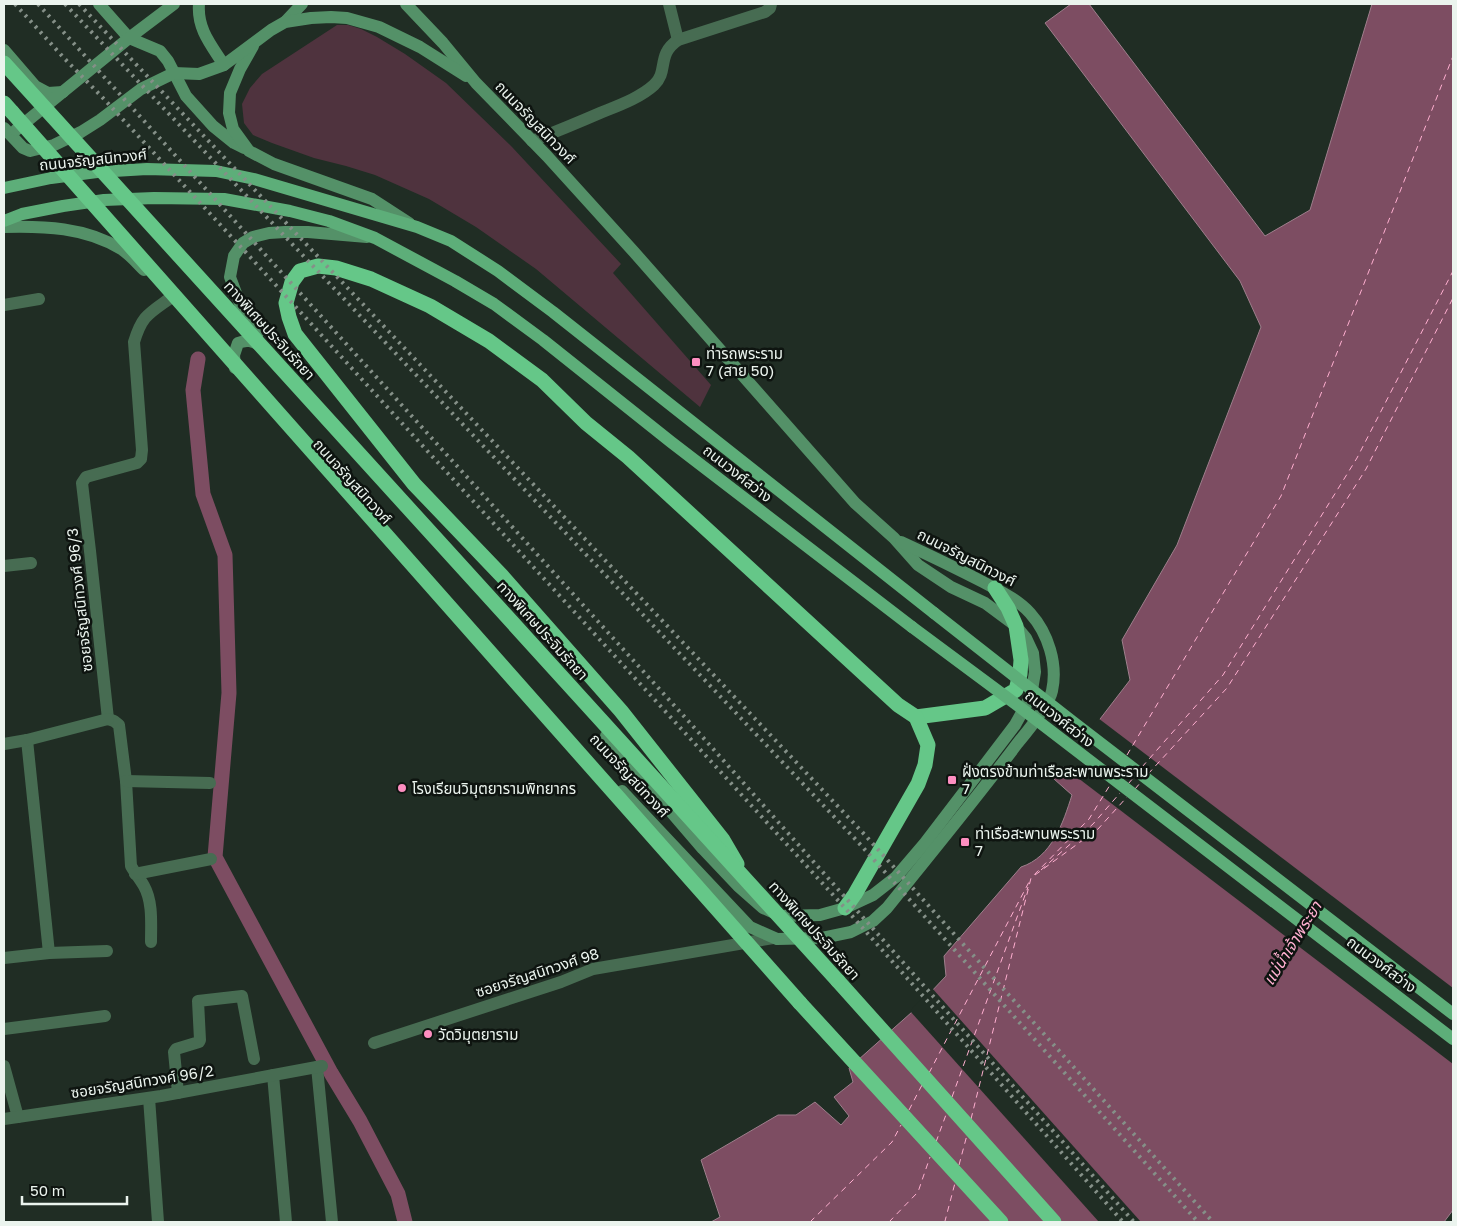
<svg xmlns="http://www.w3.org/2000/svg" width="1457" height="1226" font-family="'Golos Text','Noto Sans Thai',sans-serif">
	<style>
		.green { fill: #4f333e }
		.water { fill: #7d4d62; stroke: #9e7f8c }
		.pier { fill: #202d24 }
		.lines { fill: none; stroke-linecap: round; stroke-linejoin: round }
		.canal { stroke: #7d4d62; stroke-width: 15 }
		.ferry { stroke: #ffafd0; stroke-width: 1; stroke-dasharray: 6 5; stroke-linecap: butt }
		.street { stroke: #476c52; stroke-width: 12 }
		.secondary { stroke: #549168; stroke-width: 12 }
		.primary { stroke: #5dae79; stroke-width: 12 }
		.highway { stroke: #65c788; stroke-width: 15 }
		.rail { stroke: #859088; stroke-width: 4; stroke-dasharray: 2.5 5; stroke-linecap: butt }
		.primary-bridge { stroke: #5dae79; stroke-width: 12 }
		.highway-bridge { stroke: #65c788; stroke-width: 15 }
		.poi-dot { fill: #fd8ec0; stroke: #0e1410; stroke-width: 2 }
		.labels { text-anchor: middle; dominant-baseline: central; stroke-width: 5; stroke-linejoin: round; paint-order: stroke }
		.street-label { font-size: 15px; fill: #ebf4ee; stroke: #0e1410 }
		.poi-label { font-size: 15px; fill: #ebf4ee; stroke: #0e1410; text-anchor: start }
		.water-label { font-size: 16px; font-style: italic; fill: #ffafd0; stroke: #0e1410 }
	</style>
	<rect width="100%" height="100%" fill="#202d24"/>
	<polygon class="green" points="337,25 348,25 361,29 377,37 405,54 446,83 512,147 621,264 613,273 711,385 700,407 536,269 476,227 429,199 375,175 346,166 314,158 272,143 253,135 244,123 242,104 250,88 262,74"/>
	<path class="water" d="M1071,4h18l176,232 45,-26 62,-206h81v1206l-9,12h-733l9,-5 -19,-57 77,-45h18l19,-13 26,23 8,-9 -15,-19 19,-15 -4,-14 63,-56 34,-36 -2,-20 77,-89c31,-10 42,-44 51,-72l-18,-16 76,-99 -8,-40 55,-95 84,-218 -21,-46 -195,-258z"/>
	<g class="pier">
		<polygon points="1098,718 1453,988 1453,1064 1061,765"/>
		<polygon points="932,988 1141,1222 1099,1222 910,1011"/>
	</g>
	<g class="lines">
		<polyline class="canal" points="198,359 193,390 203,494 225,555 229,693 215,857 331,1073 360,1121 398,1194 405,1222"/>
		<g class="ferry">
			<polyline points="1127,755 1281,496 1453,56"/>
			<polyline points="1142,767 1223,675 1357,458 1453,271"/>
			<polyline points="1148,774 1227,688 1366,469 1453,298"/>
			<polyline points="1116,775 1121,765"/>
			<polyline points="1128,784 1135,776"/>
			<polyline points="1135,789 1141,782"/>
			<polyline points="1041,870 1093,824 1120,793"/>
			<polyline points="1035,875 1098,829 1127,797"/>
			<polyline points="929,1073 1029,882"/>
			<polyline points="952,1097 1028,887"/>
			<polyline points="909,1110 922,1085"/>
			<polyline points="971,1119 1031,878 1089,819 1110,785"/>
			<polyline points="936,1142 947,1112"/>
			<polyline points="959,1165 967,1135"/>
			<polyline points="810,1222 892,1142 901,1125"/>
			<polyline points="889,1222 918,1192 930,1157"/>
			<polyline points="944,1222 945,1221 955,1183"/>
		</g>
		<g class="street">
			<polyline points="669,4 678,40"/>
			<path d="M532,141c23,-9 45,-18 68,-28 17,-7 40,-15 54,-28 15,-14 2,-30 24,-45l87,-28 5,-4 1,-4"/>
			<polyline points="4,305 39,299"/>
			<polyline points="4,566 31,563"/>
			<path d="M108,719l-18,-168 -8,-68 4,-6 51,-14 4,-4 1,-9 -8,-108c8,-26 14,-28 35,-43"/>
			<path d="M108,719l6,2 5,4 7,56 5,85c4,7 9,13 13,20 9,16 7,38 7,56"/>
			<polyline points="27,740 49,953"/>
			<polyline points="4,744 27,740 108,719"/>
			<polyline points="126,781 210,783"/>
			<polyline points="135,874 211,859"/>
			<polyline points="4,958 49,953 107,951"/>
			<polyline points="4,1029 105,1016"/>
			<polyline points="374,1043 561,982 593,969 773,938"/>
			<polyline points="4,1066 18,1117"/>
			<polyline points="317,1067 332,1222"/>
			<polyline points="273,1075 286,1222"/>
			<polyline points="178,1093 174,1052 176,1049 199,1042 200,1040 198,1001 242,996 254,1059"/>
			<polyline points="149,1098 158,1222"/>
			<polyline points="4,1119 161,1096 322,1066"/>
		</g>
		<g class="secondary">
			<polyline points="99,4 129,38 160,51 168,61 186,96 213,126 234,143 244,148"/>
			<path d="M199,4c-2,25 12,41 25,61"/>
			<polyline points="406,4 443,43 476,83 547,156 634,252 855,503 894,538 918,565 951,587 985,603 1016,626 1026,638 1033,653 1035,672 1031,696 1015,725 925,843 896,877 873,895 845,908 820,915 781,916 763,908 738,886 703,849 606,736"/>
			<polyline points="285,22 302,4"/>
			<polyline points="253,46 240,69 230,93 229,113 233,129 249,151 274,164 372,199 409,223"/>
			<polyline points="4,50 35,86 48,93 63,92"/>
			<polyline points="4,128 23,148 30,151 54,145 81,132 100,120 141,89 174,73 199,74 224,65 271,30 285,22 311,18 331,17 347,18 379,27 420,47 466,76"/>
			<polyline points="16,130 129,38 174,4"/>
			<path d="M4,227c40,-1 81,0 117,22 8,5 16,14 23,21"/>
			<polyline points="258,333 245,317 230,277 234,256 243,243 253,237 269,233 285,232 308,232 367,237"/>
			<path d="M235,368l-1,-13 4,-12c9,-4 15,-2 23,3"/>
			<path d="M622,791l128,136 27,12 45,-1 29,-6 22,-11 14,-13c44,-55 88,-108 130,-164 10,-12 32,-39 35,-53 6,-27 -4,-58 -22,-78 -13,-14 -30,-22 -47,-31 -27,-14 -54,-27 -82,-40"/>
		</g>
		<g class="primary">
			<polyline points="4,188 51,178 97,172 147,169 216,171 254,179 417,227 451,241 498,271 553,312 934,613"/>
			<polyline points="4,221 22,214 63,206 104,200 154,198 224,199 290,211 329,221 375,238 455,281 494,304 543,340 671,442 912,627"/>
		</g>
		<g class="highway">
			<polyline points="4,103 12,112"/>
			<polyline points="916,717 985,708 1016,690 1020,674 1021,660 1016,626 1008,608 995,588"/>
			<polyline points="737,864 723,840 621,711 502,576 414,484 295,334 289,317 286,303 292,282 300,271 318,266 336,268 371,279 430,306 489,341 542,380 586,423 628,457 898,705 916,717 928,745 925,765 918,784 855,894 845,908"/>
			<polyline points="838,981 1054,1222"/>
			<polyline points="800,1003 1001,1222"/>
		</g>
		<g class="rail">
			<polyline points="15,4 64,58 104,99 251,258 845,908 1123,1222"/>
			<polyline points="38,4 691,724 1134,1222"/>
			<polyline points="65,4 858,842 1198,1222"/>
			<polyline points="79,4 865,835 1213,1222"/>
		</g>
		<g class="primary-bridge">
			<polyline points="934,613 1073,722 1453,1014"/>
			<polyline points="912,627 1017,705 1453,1039"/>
		</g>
		<g class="highway-bridge">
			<polyline points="4,63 838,981"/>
			<polyline points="12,112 800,1003"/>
		</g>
	</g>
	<g class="poi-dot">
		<rect x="691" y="357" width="10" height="10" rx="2.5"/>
		<rect x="947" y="775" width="10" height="10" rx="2.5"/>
		<circle cx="402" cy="788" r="5"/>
		<rect x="960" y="837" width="10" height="10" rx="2.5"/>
		<circle cx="428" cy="1034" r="5"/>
	</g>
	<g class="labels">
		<g class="street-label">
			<text transform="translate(536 122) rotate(46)">ถนนจรัญสนิทวงศ์</text>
			<text transform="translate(93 159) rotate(-6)">ถนนจรัญสนิทวงศ์</text>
			<text transform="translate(270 330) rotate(48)">ทางพิเศษประจิมรัถยา</text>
			<text transform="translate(738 473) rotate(38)">ถนนวงศ์สว่าง</text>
			<text transform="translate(353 481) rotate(48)">ถนนจรัญสนิทวงศ์</text>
			<text transform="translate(967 557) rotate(27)">ถนนจรัญสนิทวงศ์</text>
			<text transform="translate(79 600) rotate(-96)">ซอยจรัญสนิทวงศ์ 96/3</text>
			<text transform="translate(543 630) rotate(48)">ทางพิเศษประจิมรัถยา</text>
			<text transform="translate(1060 718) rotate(38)">ถนนวงศ์สว่าง</text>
			<text transform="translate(630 775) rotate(47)">ถนนจรัญสนิทวงศ์</text>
			<text transform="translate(815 930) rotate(48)">ทางพิเศษประจิมรัถยา</text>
			<text transform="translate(1382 964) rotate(37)">ถนนวงศ์สว่าง</text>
			<text transform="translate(537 972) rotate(-18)">ซอยจรัญสนิทวงศ์ 98</text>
			<text transform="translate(142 1081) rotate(-9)">ซอยจรัญสนิทวงศ์ 96/2</text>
		</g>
		<g class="poi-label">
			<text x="706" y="353">ท่ารถพระราม<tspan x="706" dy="17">7 (สาย 50)</tspan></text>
			<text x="962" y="771">ฝั่งตรงข้ามท่าเรือสะพานพระราม<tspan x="962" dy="17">7</tspan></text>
			<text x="412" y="788">โรงเรียนวิมุตยารามพิทยากร</text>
			<text x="975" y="833">ท่าเรือสะพานพระราม<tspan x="975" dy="17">7</tspan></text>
			<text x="438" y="1034">วัดวิมุตยาราม</text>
		</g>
		<g class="water-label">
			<text transform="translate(1292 943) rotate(-58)">แม่น้ำเจ้าพระยา</text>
		</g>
	</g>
	<rect width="1457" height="1226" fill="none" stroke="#ebf4ee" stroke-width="10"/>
	<path d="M22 1196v8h105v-8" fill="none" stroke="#ebf4ee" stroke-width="2.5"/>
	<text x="30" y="1196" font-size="15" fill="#ebf4ee" stroke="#0e1410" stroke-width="4" paint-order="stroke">50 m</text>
</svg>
